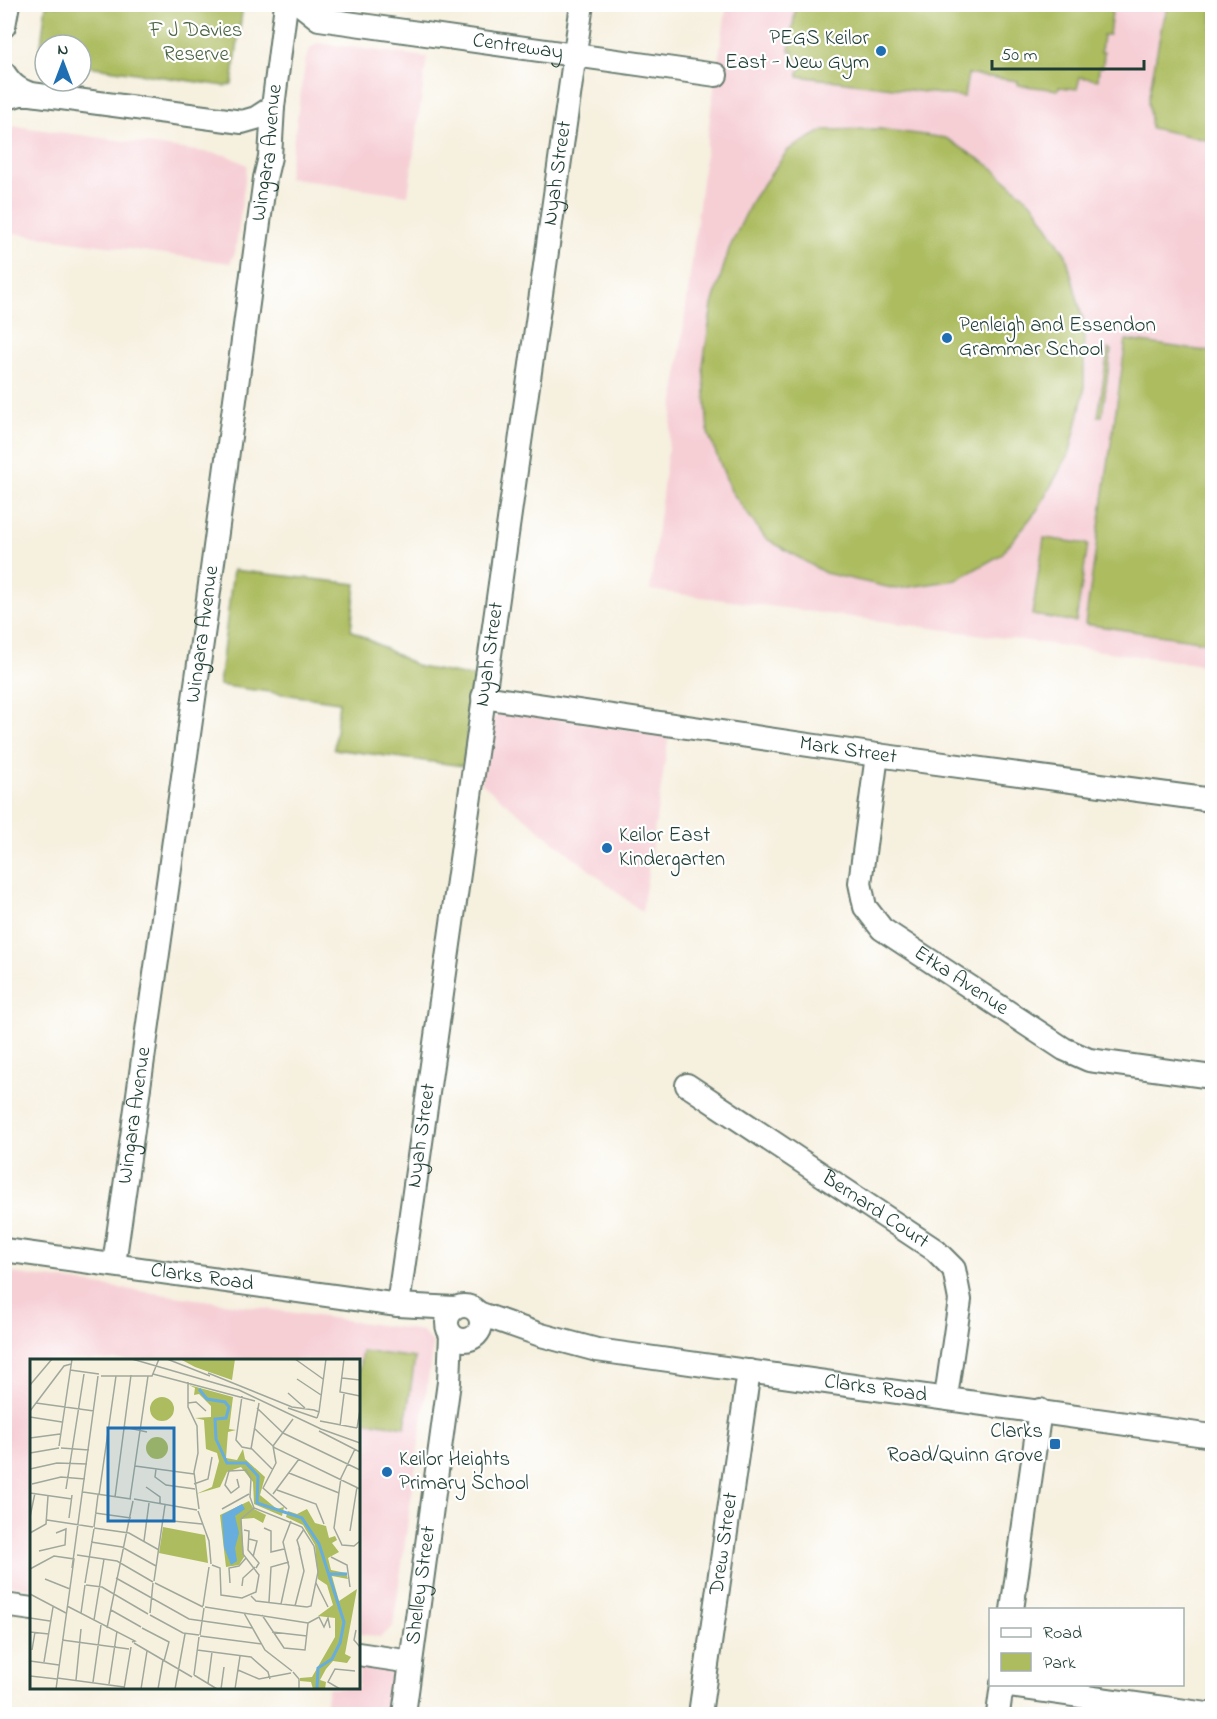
<svg xmlns="http://www.w3.org/2000/svg" width="1217" height="1719" font-family="'Indie Flower',sans-serif">
	<style>
		.built { fill: #f6cfd5 }
		.green { fill: #acbc5f; stroke: #667c4a; stroke-width: 1.5 }
		.lines { fill: none; stroke-linecap: round; stroke-linejoin: round }
		.street-casing { stroke: #6a7c70; stroke-width: 26 }
		.street { stroke: #fff; stroke-width: 22 }
		.poi-dot { fill: #1f6fb2; stroke: #fff; stroke-width: 2 }
		.labels { text-anchor: middle; dominant-baseline: central; stroke-width: 4.5; stroke-linejoin: round; paint-order: stroke }
		.park-label { font-size: 21px; fill: #496341; stroke: #fff }
		.poi-label { font-size: 21px; fill: #1f3d34; stroke: #fff; text-anchor: start }
		.street-label { font-size: 21px; fill: #1f3d34; stroke: #fff }
		.inset-river { fill: none; stroke: #67addd; stroke-width: 3 }
		.inset-road { fill: none; stroke: #a0a89b; stroke-width: 1.5 }
		.view { fill: #1f6fb2; fill-opacity: 0.15; stroke: #1f6fb2; stroke-width: 3 }
		.inset-edge { fill: none; stroke: #1f3d34; stroke-width: 3 }
	</style>
	<rect width="100%" height="100%" fill="#fff"/>
	<filter id="ink" filterUnits="userSpaceOnUse"><feTurbulence type="fractalNoise" baseFrequency=".0167" numOctaves="2"/><feDisplacementMap in="SourceGraphic" scale="12" xChannelSelector="R" yChannelSelector="G"/><feConvolveMatrix kernelMatrix="1 2 1 2 8 2 1 2 1" color-interpolation-filters="sRGB"/></filter>
	<filter id="wash" filterUnits="userSpaceOnUse"><feTurbulence type="fractalNoise" baseFrequency=".008" numOctaves="4" result="noise"/><feDisplacementMap in="SourceGraphic" scale="24" xChannelSelector="R" yChannelSelector="G"/><feGaussianBlur stdDeviation="1.35" result="paint"/><feColorMatrix in="noise" values="0 0 0 0 0 0 0 0 0 0 0 0 0 0 0 0 0 1.4 0 .05"/><feComposite in="paint" operator="in"/></filter>
	<g filter="url(#wash)">
		<rect width="100%" height="100%" fill="#f6f0df"/>
		<g class="built">
			<polygon points="371,5 434,4 434,5 433,13"/>
			<polygon points="727,5 1212,5 1212,666 650,590 714,87"/>
			<polygon points="317,43 427,57 408,195 288,178 306,59 310,49"/>
			<polygon points="15,126 226,155 247,165 235,253 230,263 5,232 5,142 6,135"/>
			<polygon points="505,712 669,735 642,912 481,783 491,722 496,716"/>
			<polygon points="5,1272 422,1331 433,1344 393,1627 380,1637 359,1634 358,1360 32,1360 31,1588 5,1584"/>
			<polygon points="359,1667 384,1670 393,1677 396,1683 396,1690 393,1714 324,1714 328,1688 358,1688"/>
		</g>
		<g class="green">
			<polygon points="46,5 243,5 232,84 225,86 81,65 81,45 45,45 45,60 41,57 40,53"/>
			<polygon points="796,5 796,4 1113,5 1109,35 1103,35 1101,52 1104,52 1103,67 1099,67 1098,80 1080,77 1077,89 1059,87 1058,90 1018,85 1018,81 968,74 964,97 798,76 798,72 802,68 802,60 793,59 793,51 789,51"/>
			<polygon points="1169,5 1212,5 1212,141 1151,128 1148,101 1162,24"/>
			<polygon points="880,129 946,138 990,166 1034,205 1066,255 1084,324 1084,392 1070,452 1038,509 1001,555 956,580 896,589 825,573 765,538 731,491 708,433 703,365 712,305 729,249 753,199 788,150 824,130"/>
			<polygon points="1126,340 1212,352 1212,643 1085,624"/>
			<polygon points="1108,349 1111,350 1102,416 1098,416"/>
			<polygon points="1044,538 1088,544 1076,622 1032,615"/>
			<polygon points="233,570 356,584 351,630 419,667 475,677 463,766 334,749 339,702 219,685"/>
			<polygon points="362,1351 415,1358 405,1427 359,1420 358,1376"/>
		</g>
	</g>
	<g filter="url(#ink)">
		<g class="lines">
			<defs>
				<g id="street">
					<path id="s1" d="M300,4l19,15 397,56"/>
					<polyline points="4,26 8,4"/>
					<path d="M4,73c8,12 14,17 27,21"/>
					<polyline points="4,99 20,94 31,94 242,122 256,118 273,107"/>
					<path id="s2" d="M483,697l394,58 335,45"/>
					<path id="s3" d="M877,755l-17,128 5,24 17,22 182,120 25,11 123,17"/>
					<path id="s4" d="M687,1085l248,165 19,19 6,31 -14,97"/>
					<path id="s5" d="M4,1250l394,55 57,3"/>
					<path id="s6" d="M114,1264l91,-643 60,-443 5,-21 3,-50 13,-103"/>
					<path id="s7" d="M398,1305l184,-1301"/>
					<circle cx="464" cy="1323" r="17"/>
					<path id="s8" d="M478,1313l63,22 56,15 615,86"/>
					<polyline points="4,1605 32,1609"/>
					<polyline points="1012,1610 1040,1410"/>
					<polyline points="358,1654 411,1662"/>
					<polyline points="1002,1685 1207,1714"/>
					<path id="s9" d="M404,1714l45,-332 2,-48"/>
					<path id="s10" d="M700,1714l49,-343"/>
					<polyline points="998,1714 1002,1684"/>
				</g>
			</defs>
			<use href="#street" class="street-casing"/>
			<use href="#street" class="street"/>
		</g>
	</g>
	<g class="poi-dot">
		<circle cx="881" cy="51" r="6"/>
		<circle cx="947" cy="338" r="6"/>
		<circle cx="607" cy="848" r="6"/>
		<rect x="1049" y="1438" width="12" height="12" rx="3"/>
		<circle cx="387" cy="1472" r="6"/>
	</g>
	<g class="labels">
		<g class="park-label">
			<text x="196" y="31">F J Davies<tspan x="196" dy="24">Reserve</tspan></text>
		</g>
		<g class="poi-label">
			<text x="869" y="39" text-anchor="end">PEGS Keilor<tspan x="869" dy="24">East - New Gym</tspan></text>
			<text x="959" y="326">Penleigh and Essendon<tspan x="959" dy="24">Grammar School</tspan></text>
			<text x="619" y="836">Keilor East<tspan x="619" dy="24">Kindergarten</tspan></text>
			<text x="1043" y="1432" text-anchor="end">Clarks<tspan x="1043" dy="24">Road/Quinn Grove</tspan></text>
			<text x="399" y="1460">Keilor Heights<tspan x="399" dy="24">Primary School</tspan></text>
		</g>
		<g class="street-label">
			<text stroke="none"><textPath href="#s1" startOffset="225">Centreway</textPath></text>
			<text stroke="none"><textPath href="#s6" startOffset="1122">Wingara Avenue</textPath></text>
			<text stroke="none"><textPath href="#s7" startOffset="1143">Nyah Street</textPath></text>
			<text stroke="none"><textPath href="#s6" startOffset="636">Wingara Avenue</textPath></text>
			<text stroke="none"><textPath href="#s7" startOffset="657">Nyah Street</textPath></text>
			<text stroke="none"><textPath href="#s2" startOffset="369">Mark Street</textPath></text>
			<text stroke="none"><textPath href="#s3" startOffset="276">Etka Avenue</textPath></text>
			<text stroke="none"><textPath href="#s6" startOffset="150">Wingara Avenue</textPath></text>
			<text stroke="none"><textPath href="#s7" startOffset="171">Nyah Street</textPath></text>
			<text stroke="none"><textPath href="#s4" startOffset="226">Bernard Court</textPath></text>
			<text stroke="none"><textPath href="#s5" startOffset="200">Clarks Road</textPath></text>
			<text stroke="none"><textPath href="#s8" startOffset="406">Clarks Road</textPath></text>
			<text stroke="none"><textPath href="#s10" startOffset="172">Drew Street</textPath></text>
			<text stroke="none"><textPath href="#s9" startOffset="130">Shelley Street</textPath></text>
		</g>
	</g>
	<g transform="translate(30 1359)">
		<rect width="330" height="330" fill="#f6f0df"/>
		<path d="M150,0h55l-3,21 -37,-13zM159,26l44,12 -4,32 7,1 -8,2 -2,26 11,2 6,-11 2,10 20,18 -5,18 17,14 7,-2 -2,9 -28,-12 -1,-22 -12,-15 -14,5 -7,15 -24,7 16,-7 7,-26 -2,-8 -11,-4 -2,-29 -9,-2 16,-1v-11l-12,-12 -5,1 1,-7zM120 50a12 12 0 1 1 24 0a12 12 0 1 1-24 0ZM116 89a11 11 0 1 1 22 0a11 11 0 1 1-22 0ZM219,142l5,8 12,6 -3,8 -9,-5 -13,1 3,38 -5,8 -13,2 -6,-52zM277,150l8,14 11,3 3,12 6,-2 2,4 -5,3 7,9 -11,6 3,12 15,3 2,6 -16,-3 7,25 18,-12 -12,65 6,3 -4,6 -14,-2 -7,8 -6,11 6,2 -1,7h-12l-2,-7 -11,-1v-3l12,-1 23,-40v-19l-17,-2 15,-11 -6,-20 -9,-6 -3,-34 -12,-20 -17,-8 2,-6 9,3zM133,168l42,8 3,28 -49,-10z" fill="#acbc5f"/>
		<path d="M212,145l3,5 -10,7 4,17 -4,15 2,13 -6,4 -7,-18 -2,-32z" fill="#67addd"/>
		<path class="inset-river" d="M169,30l8,10 18,3 4,5 -3,11 -11,1 1,20 11,24h19l12,13 -1,27 45,15 17,26 25,78 -4,21 -8,16 -14,9 -1,21M298,215h19"/>
		<path class="inset-road" d="M102,0l107,31 82,39 39,14M137,0l43,17M265,0l28,20M314,0l-4,33 20,4M40,11l29,4M178,14l84,34 22,3 5,2 -2,6M123,15l102,27M71,17h51l7,-17M312,19l18,2M267,20l24,16M158,23v25l9,19 1,27 -4,19 5,37M0,26l22,-26M258,34l17,15M212,37l-6,44 6,7 10,2 20,20M6,44l58,8M158,44l8,-1 10,9M227,49l26,25M258,49l29,10M0,52l34,-45 7,-2M289,53l7,-53M0,58l32,5M290,62l37,7M310,67l4,-32M94,68l23,5M224,69l21,20 85,41M327,69l3,-18M289,72l41,21M253,74l77,37M0,79l30,-4M29,87l13,-87M243,87l3,17 -13,25 24,21M243,87l20,-27M31,89l28,2M221,90l8,-46M325,90l-14,29 -7,50 8,17 12,1 6,-5M0,94l29,-5M105,107l59,8M0,110l27,-6 30,1M126,110l-1,8 11,8 29,4M259,114l50,20M207,120l2,8 -8,6 -6,-8 4,-14 17,-1 5,9 -1,18 4,11M2,125l29,-7 24,2M164,125l14,-5 4,-22M116,128l14,10v7M36,130l18,-115M247,131l39,14 8,20M53,133l48,7M0,134l42,6M243,135l26,-35M69,136l17,-119M85,138l16,-122M100,140l18,-123M104,140l63,11M224,149l48,19 12,19 4,26 -7,34 -4,1M192,150l27,-15M168,152l11,30 2,23M65,154l36,5M0,158l5,-24M39,159l3,-23M17,161l46,7M133,161l39,4M64,168l4,-32M64,169l35,5 30,17M234,169l7,3v21l13,-3M214,171l5,1 -1,19 11,13 -3,5M320,172l7,-44M0,174l16,-9 2,-28M219,180l8,2 -4,16M114,182l5,-38M61,183l31,5 34,19M270,191l-3,-10 7,-11M9,192l26,-6 1,-16 -10,4M47,196l40,6 36,21M301,198l16,8 3,22M182,206l8,3 1,27 21,3 14,-6 3,-17 -16,-21 -2,-35 13,-11M42,209l26,-192M0,210l24,-13 20,3 -18,130M86,219l73,41 63,9M15,220l25,10M124,222l11,-76M55,224l9,-54M125,224l48,24M200,224l-1,-15 10,-2 7,-8M286,224l12,24M56,226l16,2 46,27M212,227l1,-8 12,-11M0,235l36,19M221,237l5,5 51,6M239,243l2,-35 18,-5M251,245l8,-37 -6,-25 8,-21M37,247l68,35 -3,1M173,247l6,-39M265,247l9,-35 -5,-23M175,248l103,16M81,251l30,17M51,254l4,-28M120,254l3,-30M214,254l21,37 27,21M120,256l33,18 16,2M232,256l22,33 21,2 3,-27M0,259l20,3M64,261l10,-61M278,264l11,-6 5,10 4,-9 2,10M77,269l26,-127M112,269l27,14 -5,19M326,271l-2,10 6,7M0,273l19,2M242,273l35,4M170,276l4,-27M170,277l62,8M32,281l67,9M104,284l58,34M2,291l3,-18M167,291l54,7 17,15 2,7M0,302l29,4M14,303l9,-55M208,311l21,9 32,-6M263,313l6,7v10M164,316l5,-38M164,316l23,14M0,317l27,3M27,319l67,9M46,321l5,-51M63,323l8,-57M178,324l4,-31M79,325l8,-53M94,330l7,-42M111,330l6,-38M128,330l5,-29M145,330l10,-55M191,330l3,-22M205,330l5,-33M310,330l-12,-7 7,-13 20,2"/>
		<path class="view" d="M78,69h66v93h-66z"/>
		<rect width="330" height="330" class="inset-edge"/>
	</g>
	<rect width="1217" height="1719" fill="none" stroke="#fff" stroke-width="24"/>
	<rect x="989" y="1608" width="195" height="78" fill="#ffffff" stroke="#a5b1ae" stroke-width="1.5"/>
	<rect x="1001" y="1628" width="30" height="9" fill="#ffffff" stroke="#a5b1ae" stroke-width="1.5"/>
	<text x="1043" y="1638" font-size="18" fill="#1f3d34">Road</text>
	<rect x="1001" y="1653" width="30" height="18" fill="#acbc5f" stroke="#a5b1ae" stroke-width="1.5"/>
	<text x="1043" y="1668" font-size="18" fill="#1f3d34">Park</text>
	<g transform="translate(63 63)"><circle r="28" fill="#ffffff" stroke="#a5b1ae" stroke-width="1.5"/>
	<path d="M0-4.5L10 22L0 15L-10 22Z" fill="#1f6fb2"/>
	<text y="-9" font-size="16" font-weight="bold" text-anchor="middle" fill="#1f3d34">N</text>
	</g>
	<path d="M992 60v9h152v-9" fill="none" stroke="#1f3d34" stroke-width="3"/>
	<text x="1001" y="60" font-size="18" fill="#1f3d34" stroke="#ffffff" stroke-width="4.5" paint-order="stroke">50 m</text>
</svg>
